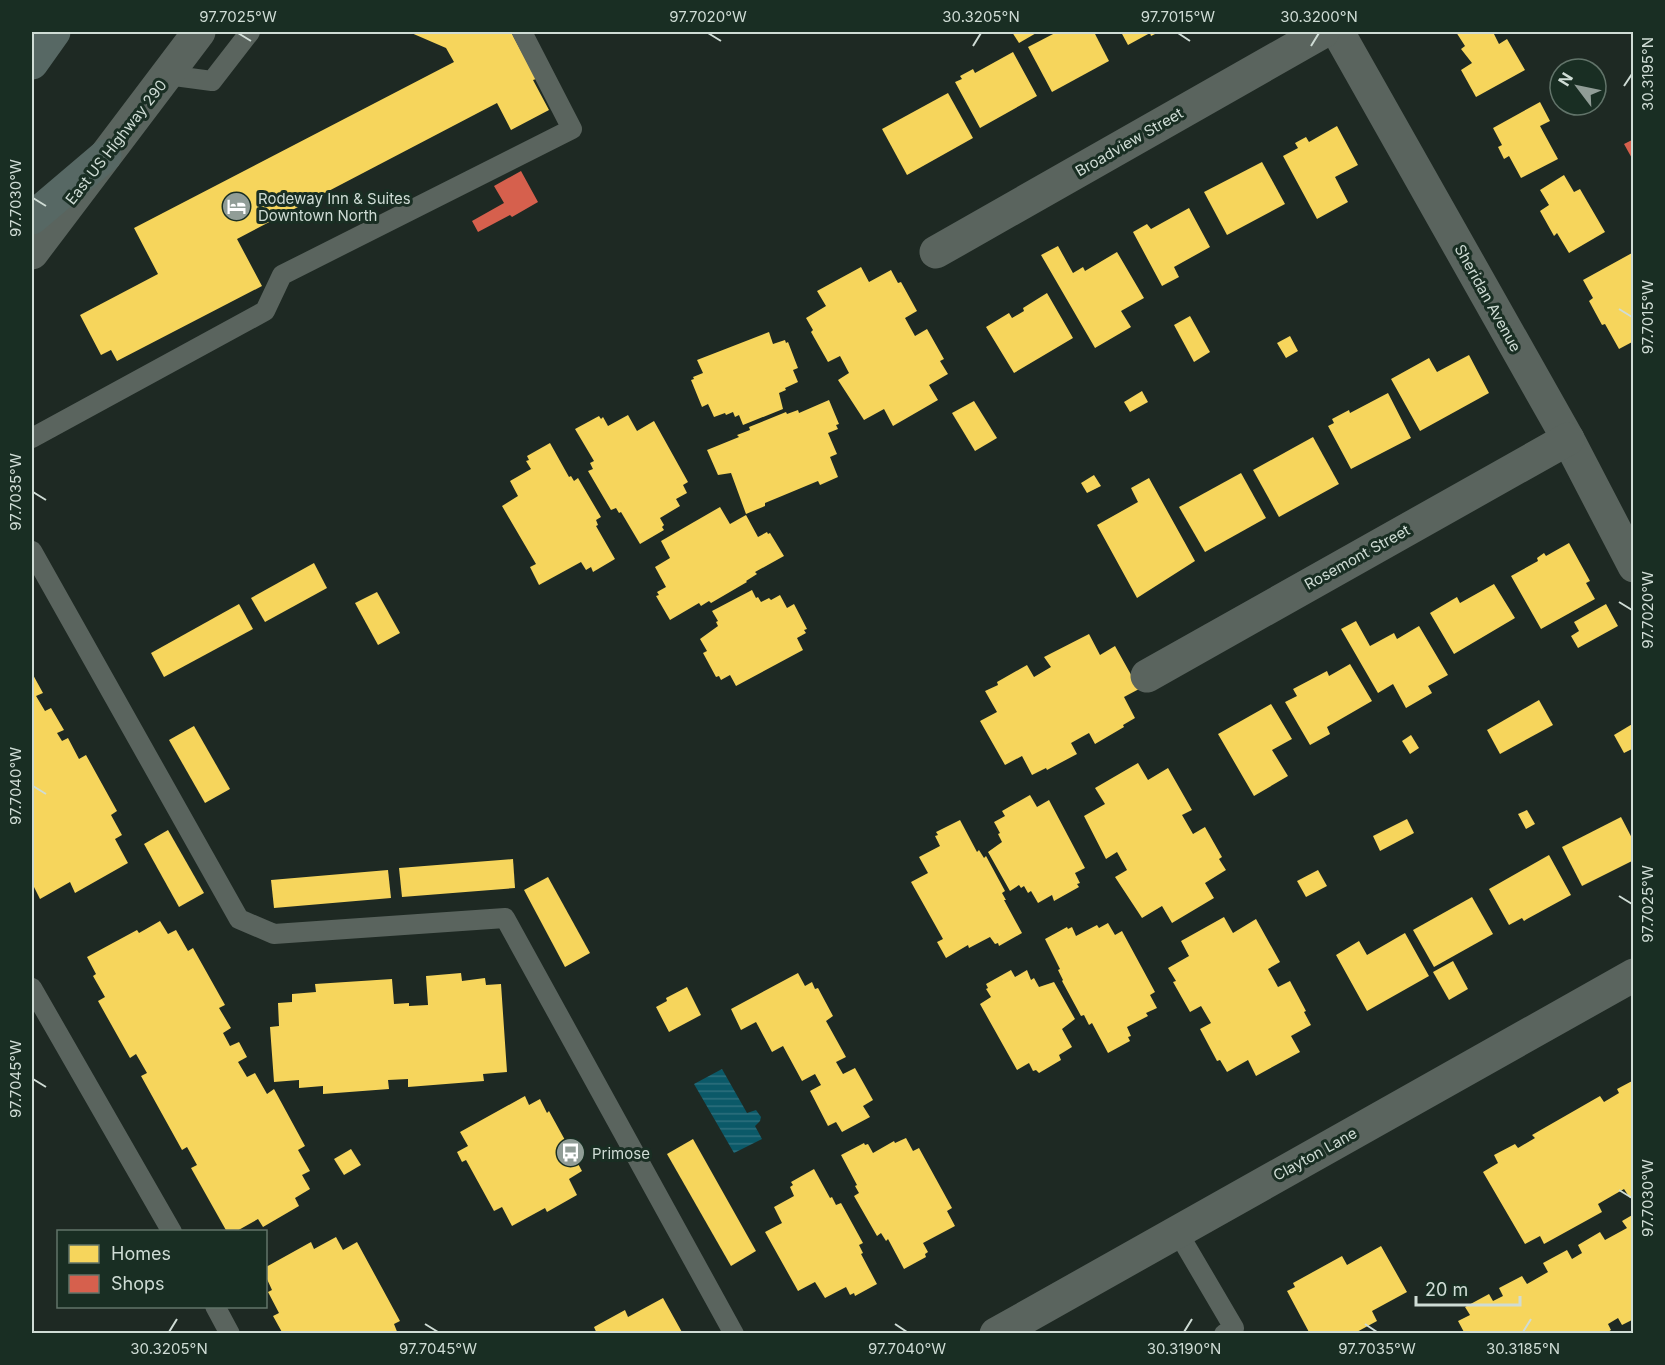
<svg xmlns="http://www.w3.org/2000/svg" width="1665" height="1365" font-family="Inter,sans-serif">
	<style>
		.water { fill: url(#water-rules) }
		.homes { fill: #f6d55c }
		.shops { fill: #d6604d }
		.lines { fill: none; stroke-linecap: round; stroke-linejoin: round }
		.lane { stroke: #5a645e; stroke-width: 20 }
		.street { stroke: #5a645e; stroke-width: 33 }
		.secondary { stroke: #5a645e; stroke-width: 33 }
		.highway { stroke: #576864; stroke-width: 33 }
		.ticks { fill: none; stroke: #cfdcd5; stroke-width: 2 }
		.labels { text-anchor: middle; dominant-baseline: central; stroke-width: 6; stroke-linejoin: round; paint-order: stroke }
		.street-label { font-size: 15px; fill: #cfdcd5; stroke: #192e23 }
		.poi-label { font-size: 15px; fill: #cfdcd5; stroke: #192e23; text-anchor: start }
		.neatline { fill: none; stroke: #cfdcd5; stroke-width: 2 }
		.ticks-label { font-size: 15px; text-anchor: middle; fill: #cfdcd5 }
	</style>
	<defs>
		<pattern id="water-rules" width="6" height="5" patternUnits="userSpaceOnUse" patternTransform="scale(1.5)"><rect width="6" height="5" fill="#0b5968"/><path d="M0 2.5h6" fill="none" stroke="#2e707d"/></pattern>
	</defs>
	<rect width="100%" height="100%" fill="#1e2923"/>
	<polygon class="water" points="722,1069 747,1113 756,1110 761,1117 760,1121 755,1126 762,1139 734,1153 694,1084"/>
	<g class="homes">
		<polygon points="409,32 511,32 536,79 533,80 549,110 511,130 497,103 237,239 262,286 117,361 111,350 101,355 80,315 158,274 134,228 454,62 446,48"/>
		<polygon points="1012,32 1038,32 1019,43"/>
		<polygon points="1057,32 1094,32 1109,61 1052,92 1028,47"/>
		<polygon points="1121,32 1159,32 1151,36 1150,33 1128,45"/>
		<polygon points="1456,32 1493,32 1499,44 1507,39 1525,70 1476,97 1461,70 1472,63 1461,49 1465,46"/>
		<polygon points="1013,52 1037,96 980,128 955,82 962,79 960,76 973,69 975,73"/>
		<polygon points="948,93 973,138 907,175 882,129"/>
		<polygon points="1540,102 1550,121 1540,126 1558,159 1521,178 1509,156 1504,159 1498,147 1502,145 1493,128"/>
		<polygon points="1337,126 1358,165 1335,177 1348,202 1317,219 1283,156 1298,148 1295,143 1306,137 1309,142"/>
		<polygon points="1262,162 1285,204 1227,235 1204,192"/>
		<polygon points="1564,175 1574,192 1580,189 1605,232 1569,253 1557,233 1554,236 1540,211 1549,205 1540,190"/>
		<polygon points="1189,208 1210,247 1174,267 1179,277 1162,286 1133,232 1147,224 1151,229"/>
		<polygon points="1058,246 1073,273 1083,267 1085,271 1117,252 1144,298 1121,311 1131,327 1095,348 1041,255"/>
		<polygon points="1632,253 1634,256 1634,341 1619,349 1605,324 1602,325 1589,301 1593,298 1583,280"/>
		<polygon points="861,267 869,282 891,270 898,283 901,282 917,311 905,318 915,336 927,329 944,359 940,361 948,374 929,385 938,400 893,426 884,409 864,420 838,380 849,373 840,356 828,362 811,332 813,330 806,318 826,306 817,291"/>
		<polygon points="1047,293 1073,338 1014,373 986,327 1009,313 1012,318 1024,311 1023,308"/>
		<polygon points="1190,316 1210,352 1194,362 1174,325"/>
		<polygon points="769,332 773,344 785,340 786,343 788,342 798,368 793,370 798,382 785,388 786,390 779,393 783,409 743,425 739,415 735,417 733,412 726,415 725,413 714,417 708,404 702,407 691,380 694,379 693,377 703,373 697,360"/>
		<polygon points="1290,336 1298,351 1286,358 1277,343"/>
		<polygon points="1469,355 1489,393 1420,431 1391,379 1429,358 1437,372"/>
		<polygon points="1142,391 1148,402 1130,412 1124,402"/>
		<polygon points="1388,393 1411,438 1351,469 1328,426 1334,423 1332,419 1349,410 1350,413"/>
		<polygon points="829,400 839,424 836,425 838,429 828,433 837,454 830,457 838,477 820,485 818,481 765,503 765,506 746,514 731,473 718,475 707,450 739,437 737,435 750,430 749,427 786,412 787,414 798,410 799,413"/>
		<polygon points="974,401 997,438 975,451 952,413"/>
		<polygon points="628,415 637,431 654,421 688,482 683,485 687,493 676,499 680,506 660,518 664,525 662,527 664,530 640,544 621,512 619,513 616,508 611,510 588,471 593,469 590,463 594,461 575,429 599,416 601,419 603,417 608,426"/>
		<polygon points="1313,437 1339,484 1279,517 1253,470"/>
		<polygon points="550,443 569,477 571,476 574,481 578,478 601,517 596,520 598,525 596,526 615,559 593,572 591,567 586,570 581,562 539,585 530,567 536,564 502,506 518,496 510,481 531,469 526,461 529,460 527,456"/>
		<polygon points="1241,473 1266,518 1205,552 1179,507"/>
		<polygon points="1094,475 1101,486 1087,493 1081,483"/>
		<polygon points="1149,478 1195,561 1137,598 1097,525 1138,502 1131,488"/>
		<polygon points="720,507 730,524 746,515 758,537 767,532 768,534 770,533 784,556 755,572 757,574 746,581 747,582 711,603 709,601 701,606 699,603 670,620 656,596 659,595 657,592 666,587 655,567 670,558 661,541"/>
		<polygon points="1569,543 1590,581 1586,583 1595,599 1541,629 1511,576 1538,561 1537,558 1544,553 1546,556"/>
		<polygon points="314,563 327,588 265,622 251,598"/>
		<polygon points="1494,584 1515,618 1454,654 1430,613 1457,597 1460,603"/>
		<polygon points="752,590 756,598 758,597 761,602 769,598 771,600 780,595 787,608 794,604 807,629 804,630 806,633 797,638 803,650 736,686 730,675 721,680 719,676 716,677 703,653 707,651 700,639 718,626 716,622 718,621 712,611"/>
		<polygon points="377,592 400,633 378,645 355,603"/>
		<polygon points="239,604 253,629 164,677 151,653"/>
		<polygon points="1606,604 1618,626 1578,648 1571,636 1579,631 1574,622"/>
		<polygon points="1356,621 1370,646 1394,633 1397,639 1419,626 1448,675 1428,686 1432,693 1406,708 1393,684 1378,693 1341,629"/>
		<polygon points="1089,634 1100,655 1115,646 1139,689 1124,697 1135,718 1123,725 1124,727 1095,744 1089,733 1071,743 1077,754 1047,770 1046,768 1032,775 1022,756 1005,765 980,721 997,712 985,691 998,685 997,682 1027,665 1034,677 1051,667 1044,657"/>
		<polygon points="1350,664 1372,701 1327,727 1330,734 1310,745 1285,702 1297,696 1293,689 1327,671 1329,676"/>
		<polygon points="32,673 43,693 36,696 45,711 51,708 64,730 57,733 62,741 68,738 79,759 86,755 117,811 111,815 122,835 115,839 128,863 75,893 70,882 40,899 32,883"/>
		<polygon points="1539,700 1553,725 1500,754 1487,730"/>
		<polygon points="1271,704 1292,739 1272,750 1288,776 1254,796 1218,734"/>
		<polygon points="1634,723 1634,748 1624,753 1614,735"/>
		<polygon points="194,726 230,789 205,803 169,740"/>
		<polygon points="1411,735 1419,748 1410,754 1402,741"/>
		<polygon points="1138,763 1148,780 1168,768 1192,810 1182,815 1193,834 1205,827 1222,857 1219,859 1226,870 1205,883 1214,898 1172,923 1162,906 1142,918 1115,877 1127,870 1117,852 1106,859 1084,816 1105,804 1095,788"/>
		<polygon points="1030,795 1037,807 1049,800 1085,868 1075,873 1080,883 1077,884 1079,887 1054,901 1052,895 1038,903 1031,891 1028,893 1024,886 1021,888 1019,885 1010,891 988,852 1002,842 998,834 1000,833 994,822 1005,816 1002,811"/>
		<polygon points="1527,810 1535,824 1526,829 1518,814"/>
		<polygon points="1621,817 1634,842 1634,860 1582,886 1562,847"/>
		<polygon points="1407,819 1414,833 1380,851 1373,836"/>
		<polygon points="960,820 977,852 979,850 984,858 986,856 1005,891 1002,893 1006,900 1004,900 1022,933 999,946 998,943 995,944 990,937 969,948 968,945 946,958 937,942 943,939 911,882 928,873 919,857 940,846 935,836 938,835 936,832"/>
		<polygon points="168,830 204,893 179,907 144,844"/>
		<polygon points="1549,855 1571,895 1527,919 1524,921 1522,918 1509,925 1489,889"/>
		<polygon points="513,859 515,888 402,897 399,868"/>
		<polygon points="388,870 391,898 274,908 271,880"/>
		<polygon points="1318,870 1327,886 1306,897 1297,881"/>
		<polygon points="548,877 590,953 565,967 524,890"/>
		<polygon points="1472,897 1493,934 1434,967 1413,930"/>
		<polygon points="1224,917 1233,933 1256,919 1280,962 1268,969 1278,987 1290,981 1306,1011 1304,1012 1311,1025 1291,1036 1300,1052 1256,1076 1248,1060 1227,1072 1220,1060 1217,1061 1200,1029 1211,1023 1201,1006 1190,1012 1173,982 1176,981 1168,968 1189,956 1181,941"/>
		<polygon points="160,921 168,934 176,930 188,951 193,948 225,1005 219,1008 231,1028 223,1033 230,1046 239,1042 247,1057 238,1062 247,1077 255,1073 267,1094 274,1089 305,1146 298,1150 310,1171 302,1175 310,1189 295,1198 299,1206 263,1227 258,1219 235,1232 227,1232 191,1168 197,1165 187,1147 182,1150 141,1076 147,1073 136,1054 130,1058 98,1001 105,997 93,976 96,974 87,957 137,930 139,933"/>
		<polygon points="1108,923 1115,935 1122,931 1155,992 1150,995 1157,1008 1146,1013 1148,1016 1127,1027 1131,1036 1128,1037 1130,1041 1108,1053 1092,1023 1089,1025 1084,1015 1081,1016 1062,981 1063,980 1058,970 1060,969 1045,939 1067,927 1068,929 1072,927 1076,936 1097,925 1099,928"/>
		<polygon points="1405,933 1429,976 1367,1011 1336,955 1359,941 1367,955"/>
		<polygon points="1453,961 1468,989 1449,1000 1433,972"/>
		<polygon points="1011,970 1015,977 1027,970 1031,980 1034,978 1039,987 1054,982 1075,1019 1062,1029 1072,1047 1059,1055 1061,1060 1039,1073 1036,1070 1033,1071 1029,1063 1017,1070 980,1004 991,997 986,989 988,988 986,984"/>
		<polygon points="461,973 462,981 485,978 486,985 501,984 507,1072 483,1074 484,1081 408,1087 408,1079 388,1080 389,1089 323,1094 323,1086 299,1088 299,1080 274,1082 270,1027 279,1026 278,1003 292,1002 292,994 316,992 315,984 392,979 394,1004 409,1003 409,1006 428,1005 426,976"/>
		<polygon points="798,973 805,986 812,982 815,989 818,988 833,1016 826,1021 846,1057 836,1062 843,1074 855,1068 873,1100 863,1106 870,1117 842,1132 836,1122 828,1126 810,1091 821,1085 815,1074 802,1081 783,1046 772,1052 756,1022 741,1030 731,1009"/>
		<polygon points="687,987 701,1015 669,1032 656,1007 667,1001 666,998"/>
		<polygon points="1634,1080 1634,1196 1630,1198 1624,1189 1598,1204 1602,1212 1544,1244 1540,1236 1525,1244 1483,1172 1498,1163 1494,1155 1515,1144 1518,1148 1535,1138 1532,1135 1600,1096 1604,1102 1619,1093 1617,1089"/>
		<polygon points="525,1096 529,1105 540,1099 547,1113 549,1111 582,1171 569,1179 577,1195 547,1212 545,1208 512,1226 502,1207 494,1211 466,1160 462,1162 457,1152 468,1146 460,1132"/>
		<polygon points="906,1138 913,1151 919,1148 952,1208 947,1211 955,1226 923,1243 928,1252 925,1254 926,1257 904,1269 888,1239 886,1241 881,1233 877,1236 854,1196 859,1193 855,1186 857,1185 841,1155 864,1143 865,1145 868,1144 873,1153 894,1141 895,1143"/>
		<polygon points="693,1139 756,1251 731,1266 667,1154"/>
		<polygon points="351,1149 361,1165 344,1175 334,1159"/>
		<polygon points="814,1169 830,1198 832,1197 836,1205 841,1203 863,1243 859,1245 863,1253 861,1254 877,1284 855,1296 854,1293 850,1295 846,1287 825,1298 815,1282 798,1291 765,1232 782,1223 774,1207 794,1196 790,1187 793,1185 791,1182"/>
		<polygon points="1634,1214 1634,1319 1622,1325 1618,1318 1608,1324 1611,1330 1605,1334 1465,1334 1458,1321 1470,1315 1465,1307 1489,1294 1493,1301 1503,1296 1499,1288 1522,1276 1527,1284 1548,1272 1543,1263 1567,1250 1572,1259 1582,1253 1578,1245 1600,1232 1605,1240 1627,1228 1622,1221"/>
		<polygon points="336,1237 343,1250 357,1242 400,1321 394,1324 398,1334 283,1334 273,1316 279,1313 268,1292 272,1290 266,1277 266,1267 311,1242 314,1249"/>
		<polygon points="1381,1246 1407,1292 1372,1311 1377,1321 1353,1334 1310,1334 1287,1291 1295,1287 1293,1283 1342,1256 1347,1265"/>
		<polygon points="663,1298 683,1334 597,1334 594,1327 625,1310 628,1317"/>
	</g>
	<g class="shops">
		<polygon points="1634,139 1634,162 1624,144"/>
		<polygon points="521,171 538,202 512,217 510,215 478,232 472,221 504,203 494,186"/>
	</g>
	<g class="lines">
		<g class="lane">
			<polyline points="167,75 212,81 250,32"/>
			<polyline points="32,438 265,311 282,275 572,129 522,32"/>
			<polyline points="32,551 239,919 274,934 505,918 734,1334"/>
			<polyline points="32,988 172,1232"/>
			<polyline points="1177,1231 1234,1328 1224,1334"/>
			<polyline points="215,1306 230,1334"/>
		</g>
		<g class="street">
			<polyline points="1338,32 1568,439 1634,566"/>
			<polyline points="936,252 1323,32"/>
			<polyline points="1147,676 1568,439"/>
			<polyline points="996,1334 1634,975"/>
		</g>
		<polyline class="secondary" points="32,253 199,32"/>
		<g class="highway">
			<polyline points="32,63 54,32"/>
			<polyline points="32,218 105,156"/>
		</g>
	</g>
	<path class="ticks" d="M238,33l13,8M708,33l13,8M1178,33l12,8M973,46l8,-13M1311,46l8,-13M1624,86l8,-12M33,198l13,8M1619,309l13,8M33,492l13,8M1619,602l13,8M33,786l13,8M1619,896l13,8M33,1079l13,8M1619,1190l13,8M425,1324l13,8M895,1324l12,8M1365,1324l12,8M169,1332l8,-13M1184,1332l8,-13M1523,1332l8,-13"/>
	<defs>
		<symbol id="hotel-disc" viewBox="-11 -11 22 22"><circle r="9.5" fill="#919d97" stroke="#192e23"/><path d="M-6-4.5h1.5V1H6V5H4.5V3h-9V5H-6ZM-4 0a1.8 1.8 0 1 1 3.6 0ZM.5 0V-2.5h3Q6-2.5 6 0Z" fill="#fff"/></symbol>
		<symbol id="bus-disc" viewBox="-11 -11 22 22"><circle r="9.5" fill="#919d97" stroke="#192e23"/><path d="M-5-6H5V4H4V6H2V4H-2V6H-4V4H-5ZM-3.5-4V0h7V-4ZM-3.5 1.2v1.5H-2V1.2ZM2 1.2v1.5H3.5V1.2Z" fill="#fff"/></symbol>
	</defs>
	<g fill-rule="evenodd">
		<use href="#hotel-disc" x="220" y="190" width="33" height="33"/>
		<use href="#bus-disc" x="554" y="1136" width="33" height="33"/>
	</g>
	<g class="labels">
		<g class="street-label">
			<text transform="translate(116 142) rotate(-52)">East US Highway 290</text>
			<text transform="translate(1129 142) rotate(-30)">Broadview Street</text>
			<text transform="translate(1488 298) rotate(61)">Sheridan Avenue</text>
			<text transform="translate(1357 557) rotate(-29)">Rosemont Street</text>
			<text transform="translate(1315 1154) rotate(-29)">Clayton Lane</text>
		</g>
		<g class="poi-label">
			<text x="258" y="198">Rodeway Inn &amp; Suites<tspan x="258" dy="17">Downtown North</tspan></text>
			<text x="592" y="1153">Primose</text>
		</g>
	</g>
	<rect width="1665" height="1365" fill="none" stroke="#192e23" stroke-width="66"/>
	<rect x="57" y="1230" width="210" height="78" fill="#192e23" stroke="#62746a" stroke-width="1.5"/>
	<rect x="69" y="1245" width="30" height="18" fill="#f6d55c" stroke="#62746a" stroke-width="1.5"/>
	<text x="111" y="1260" font-size="18" fill="#cfdcd5">Homes</text>
	<rect x="69" y="1275" width="30" height="18" fill="#d6604d" stroke="#62746a" stroke-width="1.5"/>
	<text x="111" y="1290" font-size="18" fill="#cfdcd5">Shops</text>
	<g transform="translate(1578 87) rotate(302)"><circle r="28" fill="#192e23" stroke="#62746a" stroke-width="1.5"/>
	<path d="M0-4.5L10 22L0 15L-10 22Z" fill="#919d97"/>
	<text y="-9" font-size="16" font-weight="bold" text-anchor="middle" fill="#cfdcd5">N</text>
	</g>
	<path d="M1416 1296v9h104v-9" fill="none" stroke="#cfdcd5" stroke-width="3"/>
	<text x="1425" y="1296" font-size="18" fill="#cfdcd5" stroke="#192e23" stroke-width="4.5" paint-order="stroke">20 m</text>
	<rect x="33" y="33" width="1599" height="1299" class="neatline"/>
	<g class="ticks-label">
		<text x="238" y="22">97.7025°W</text>
		<text x="708" y="22">97.7020°W</text>
		<text x="981" y="22">30.3205°N</text>
		<text x="1178" y="22">97.7015°W</text>
		<text x="1319" y="22">30.3200°N</text>
		<text transform="translate(1648 74) rotate(-90)" y="5">30.3195°N</text>
		<text transform="translate(16 198) rotate(-90)" y="5">97.7030°W</text>
		<text transform="translate(1648 317) rotate(-90)" y="5">97.7015°W</text>
		<text transform="translate(16 492) rotate(-90)" y="5">97.7035°W</text>
		<text transform="translate(1648 610) rotate(-90)" y="5">97.7020°W</text>
		<text transform="translate(16 786) rotate(-90)" y="5">97.7040°W</text>
		<text transform="translate(1648 904) rotate(-90)" y="5">97.7025°W</text>
		<text transform="translate(16 1079) rotate(-90)" y="5">97.7045°W</text>
		<text transform="translate(1648 1198) rotate(-90)" y="5">97.7030°W</text>
		<text x="169" y="1354">30.3205°N</text>
		<text x="438" y="1354">97.7045°W</text>
		<text x="907" y="1354">97.7040°W</text>
		<text x="1184" y="1354">30.3190°N</text>
		<text x="1377" y="1354">97.7035°W</text>
		<text x="1523" y="1354">30.3185°N</text>
	</g>
</svg>
